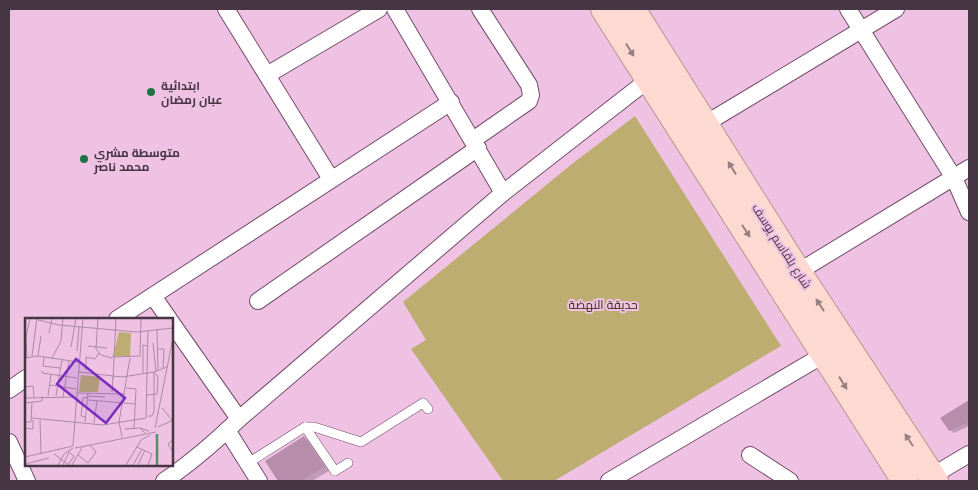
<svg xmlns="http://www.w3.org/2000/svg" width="978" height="490" font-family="'Open Sans',Cairo,sans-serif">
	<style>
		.green { fill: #bdad71 }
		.shadow { fill: #0003 }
		.building { fill: #b78dac }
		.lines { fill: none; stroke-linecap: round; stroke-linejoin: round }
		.lane-casing { stroke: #734d6b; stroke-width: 10 }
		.street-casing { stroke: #734d6b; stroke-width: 18 }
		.primary-casing { stroke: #bc918b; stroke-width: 28 }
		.lane { stroke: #fff; stroke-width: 9 }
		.street { stroke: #fff; stroke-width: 16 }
		.primary { stroke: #fddad1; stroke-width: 26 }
		.oneway { fill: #987f82 }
		.poi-dot { fill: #1e7346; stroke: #efc2e4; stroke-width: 2 }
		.labels { text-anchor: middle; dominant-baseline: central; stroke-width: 4; stroke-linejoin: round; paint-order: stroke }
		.poi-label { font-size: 12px; font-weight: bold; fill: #463542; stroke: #efc2e4; text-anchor: start }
		.street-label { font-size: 12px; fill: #463542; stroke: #efc2e4 }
		.park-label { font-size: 12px; fill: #342c10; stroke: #efc2e4 }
		.inset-river { fill: none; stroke: #548e69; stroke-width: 2.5 }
		.inset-road { fill: none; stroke: #ab8aa3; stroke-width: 1 }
		.view { fill: #7b2cbf; fill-opacity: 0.15; stroke: #7b2cbf; stroke-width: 2.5 }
		.inset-edge { fill: none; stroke: #463542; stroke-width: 2.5 }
	</style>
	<rect width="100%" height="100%" fill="#efc2e4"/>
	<polygon class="green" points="635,116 781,346 554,481 503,481 411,349 426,340 403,302 572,164"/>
	<g class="shadow">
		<polygon points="966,404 969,406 969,426 954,433 950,430"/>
		<polygon points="304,438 310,441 329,471 312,481 279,481 266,461"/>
	</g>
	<g class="building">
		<polygon points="969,400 969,422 949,431 940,418"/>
		<polygon points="304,436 324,467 301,481 278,481 265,461"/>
	</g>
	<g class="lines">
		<defs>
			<g id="lane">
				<polyline points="305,427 314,427 361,442 423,403 428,409"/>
				<polyline points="248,463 305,427 335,471 348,463"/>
			</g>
			<g id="street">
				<polyline points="226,9 331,179"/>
				<polyline points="395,9 503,193"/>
				<polyline points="848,9 954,178 969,212"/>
				<polyline points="267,75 379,9"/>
				<polyline points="705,124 896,9"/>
				<polyline points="473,140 529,101 531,95 529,85 480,9"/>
				<polyline points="798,272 969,168"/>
				<polyline points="153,296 169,319"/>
				<polyline points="258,301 478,148"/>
				<polyline points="117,319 451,102"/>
				<polyline points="171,322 239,419"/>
				<polyline points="9,390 26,378"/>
				<polyline points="227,430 259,481"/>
				<polyline points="9,442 27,481"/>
				<polyline points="750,455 790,481"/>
				<polyline points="932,476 969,454"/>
				<path d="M164,481c27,-18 51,-39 75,-62l264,-226 145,-113"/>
				<polyline points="609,481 825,354"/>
			</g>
			<g id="primary">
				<polyline points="604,9 905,481"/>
				<polyline points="632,9 798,272 935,481"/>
			</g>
		</defs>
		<use href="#lane" class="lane-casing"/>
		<use href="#street" class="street-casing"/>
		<use href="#primary" class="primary-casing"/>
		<use href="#lane" class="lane"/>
		<use href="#street" class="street"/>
		<use href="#primary" class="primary"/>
	</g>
	<defs><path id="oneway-solid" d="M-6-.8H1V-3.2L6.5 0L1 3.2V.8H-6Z" transform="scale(1.25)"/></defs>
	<g class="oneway">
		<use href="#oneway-solid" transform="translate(630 50) rotate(58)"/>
		<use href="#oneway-solid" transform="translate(732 168) rotate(-122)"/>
		<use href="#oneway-solid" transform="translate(746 231) rotate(57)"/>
		<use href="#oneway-solid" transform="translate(820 305) rotate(-123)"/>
		<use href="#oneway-solid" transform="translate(843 383) rotate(58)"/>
		<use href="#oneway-solid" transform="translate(909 440) rotate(-123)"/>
	</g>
	<g class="poi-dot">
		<circle cx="151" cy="92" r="5"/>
		<circle cx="84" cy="159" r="5"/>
	</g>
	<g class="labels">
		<g class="poi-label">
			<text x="161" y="85">ابتدائية<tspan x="161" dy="14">عبان رمضان</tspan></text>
			<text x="94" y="152">متوسطة مشري<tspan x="94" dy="14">محمد ناصر</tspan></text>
		</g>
		<g class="street-label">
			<text transform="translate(782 246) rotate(57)">شارع بلقاسم يوسف</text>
		</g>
		<g class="park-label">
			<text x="603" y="304">حديقة النهضة</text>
		</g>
	</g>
	<g transform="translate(25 318)">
		<rect width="148" height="148" fill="#efc2e4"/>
		<path d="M94,14l12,1 -1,24 -17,-1zM56,57l19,2 -2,15h-19z" fill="#bdad71"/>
		<path class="inset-river" d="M132,116v31"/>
		<path class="inset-road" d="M73,0l-2,31 5,6 11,3M13,2l21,5 78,7 36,-4M132,12l1,40M24,15l3,-15M128,25l3,29M63,28l19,2M46,29l5,-29M132,31h7l-1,19M52,33l2,-24M7,38l5,-38M13,38l3,-20M19,39l-1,9 17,2M87,39l28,-1 1,-38M0,40l13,-2 40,6M2,40l-1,-21 4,-19M27,40l9,-17 2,-23M61,52v-13l9,2 4,-6M17,53v2l35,5M54,54l43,5 32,-5 13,-5M118,56v-29l4,1M88,61l3,-61M25,67l26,4M0,69l8,-1 1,11M101,70l10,1 -2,40M87,74l1,-15M52,75l48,1M122,77l10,-1 1,-18 -4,-3M23,78l3,-22M31,78l6,-36M63,78l17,1M38,79l6,-36M0,80l50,-1M63,82l47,4M0,85l17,-2v-5M137,90l10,12M123,98h4l2,-5v-39M60,99l-4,-1 2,-18 5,-1M7,100l71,7 43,-7 2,-87M15,102l1,33M0,104h6l1,-20M60,104l3,-29M69,105l3,-22M133,109l15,-7M0,110l8,1v-9M130,110l18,-90M100,111l15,-1M120,115l-5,-5 9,3M97,119l-3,-15 11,-64M148,122l-5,4 5,8M112,129l15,7 -4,11M50,130l81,-16M29,136l15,11M53,137l10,8 8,-11 -6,-7M0,139l48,-11 10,-128M0,146l24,-6M33,147l6,-11 9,-6M38,147l7,-15M43,147l6,-9 -4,-3M47,147l11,-19M101,147l15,-25 9,-5M108,147l9,-16M113,147l7,-15"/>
		<path class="view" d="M51,41l49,39 -19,25 -49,-39z"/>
		<rect width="148" height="148" class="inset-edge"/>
	</g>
	<rect width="978" height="490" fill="none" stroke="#463542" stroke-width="20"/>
</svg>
